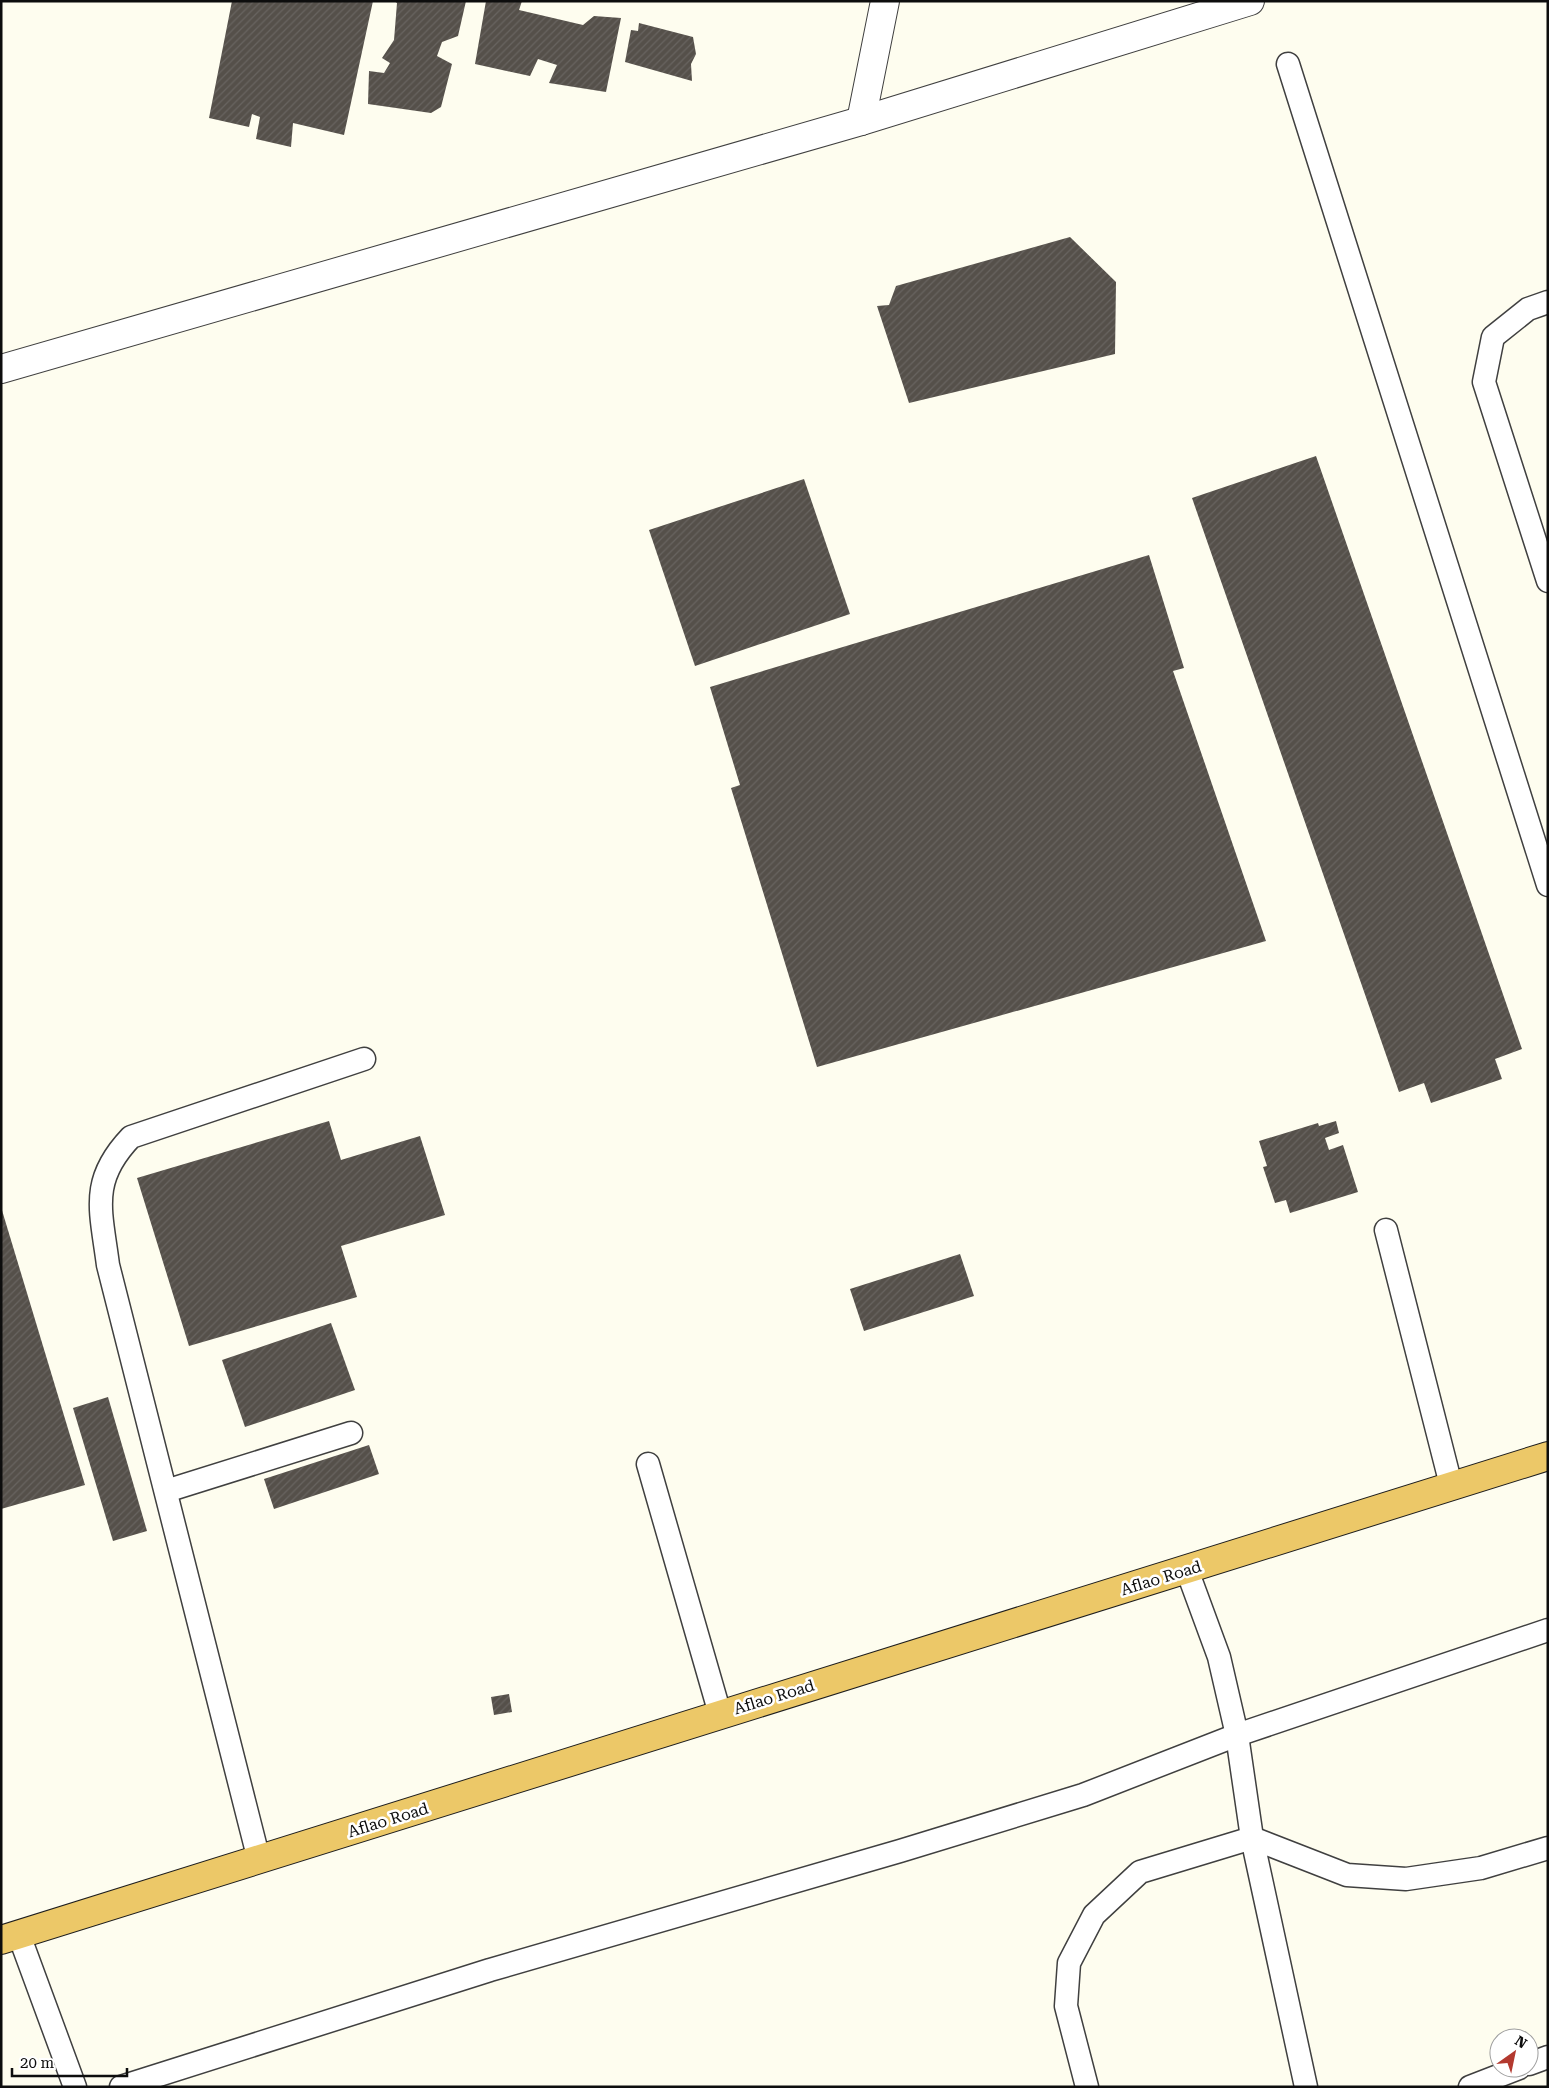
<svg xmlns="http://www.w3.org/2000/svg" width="1549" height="2088" font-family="'Roboto Serif',serif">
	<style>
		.building { fill: url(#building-hatch) }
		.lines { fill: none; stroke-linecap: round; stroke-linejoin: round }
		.service-casing { stroke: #404040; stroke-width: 25 }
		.minor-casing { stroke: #404040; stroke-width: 30 }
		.trunk-casing { stroke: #1e1e1e; stroke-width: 30 }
		.service { stroke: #fff; stroke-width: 22 }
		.minor { stroke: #fff; stroke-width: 28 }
		.trunk { stroke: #ecc868; stroke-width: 28 }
		.labels { text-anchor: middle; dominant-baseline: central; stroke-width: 5; stroke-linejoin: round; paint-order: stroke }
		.street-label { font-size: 16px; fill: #0d0d0d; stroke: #fff }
	</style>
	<defs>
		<pattern id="building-hatch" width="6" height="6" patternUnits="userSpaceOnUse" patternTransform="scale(1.25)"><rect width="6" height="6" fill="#55504a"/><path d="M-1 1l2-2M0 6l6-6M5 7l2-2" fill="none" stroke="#686460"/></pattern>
	</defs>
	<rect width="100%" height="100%" fill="#fefdef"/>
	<g class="building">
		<polygon points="232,1 373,1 344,135 293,123 291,147 256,139 260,117 252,114 249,127 209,118"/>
		<polygon points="394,1 466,1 458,36 442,42 437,56 452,64 441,107 431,113 368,104 369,71 384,73 390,63 382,58 394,40 397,3"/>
		<polygon points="486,1 522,1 519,10 583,25 594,16 621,18 606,92 549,83 557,65 538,59 530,76 475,64"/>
		<polygon points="639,23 693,37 696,54 691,64 692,81 625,62 631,30 638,31"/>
		<polygon points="1070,237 1116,282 1115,354 909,403 877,306 889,305 896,286"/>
		<polygon points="1316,456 1522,1049 1495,1059 1502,1079 1431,1103 1424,1083 1399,1092 1192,498"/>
		<polygon points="804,479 850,614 695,666 649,530"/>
		<polygon points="1149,555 1184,668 1173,671 1266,941 817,1067 731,788 740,785 710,687"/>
		<polygon points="329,1121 341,1160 420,1136 445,1215 341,1246 357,1297 189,1346 137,1178"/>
		<polygon points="1336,1121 1339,1133 1325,1138 1329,1150 1343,1145 1358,1192 1290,1213 1286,1200 1275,1203 1263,1167 1267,1166 1259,1141 1318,1123 1319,1126"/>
		<polygon points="1,1207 85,1485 1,1509"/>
		<polygon points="960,1254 974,1296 864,1331 850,1289"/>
		<polygon points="331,1323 355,1390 245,1427 222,1360"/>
		<polygon points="108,1397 147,1531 113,1541 73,1408"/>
		<polygon points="369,1445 379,1474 274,1509 264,1479"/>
		<polygon points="509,1694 512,1712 494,1715 491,1697"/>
	</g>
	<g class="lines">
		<defs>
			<g id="service">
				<polyline points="1288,64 1548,885"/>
				<polyline points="1548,302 1528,309 1493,337 1484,382 1548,581"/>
				<polyline points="1386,1230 1451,1485"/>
				<polyline points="648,1464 720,1714"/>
				<polyline points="166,1491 351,1433"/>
				<polyline points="1187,1570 1219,1657 1237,1735 1252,1838 1306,2087"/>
				<path d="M259,1860l-151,-595c-7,-55 -19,-84 23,-128l233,-78"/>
				<polyline points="19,1935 75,2087"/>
				<polyline points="1529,2064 1548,2057"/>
				<polyline points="121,2087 490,1970 900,1851 1083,1795 1237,1735 1548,1630"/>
				<polyline points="1087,2087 1066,2006 1069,1963 1094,1915 1140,1872 1252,1838 1347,1875 1406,1879 1481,1868 1548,1848"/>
				<polyline points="1470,2087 1519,2068"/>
			</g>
			<g id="minor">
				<polyline points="861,121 885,1"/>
				<polyline points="1,369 861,121 1250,1"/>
			</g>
			<polyline id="trunk" points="1,1940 1548,1456"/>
		</defs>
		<use href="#service" class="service-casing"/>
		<use href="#minor" class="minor-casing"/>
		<use href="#trunk" class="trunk-casing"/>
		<use href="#service" class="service"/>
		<use href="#minor" class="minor"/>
		<use href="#trunk" class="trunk"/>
	</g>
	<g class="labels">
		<g class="street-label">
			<text transform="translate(1161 1578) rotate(-17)">Aflao Road</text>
			<text transform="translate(774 1697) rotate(-17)">Aflao Road</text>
			<text transform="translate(388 1820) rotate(-17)">Aflao Road</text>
		</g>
	</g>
	<rect width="1549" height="2088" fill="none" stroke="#0d0d0d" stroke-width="5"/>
	<g transform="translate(1514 2053) rotate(33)"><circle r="24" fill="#ffffff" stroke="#9e9e9e"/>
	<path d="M0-4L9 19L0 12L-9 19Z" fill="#b3392f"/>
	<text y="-8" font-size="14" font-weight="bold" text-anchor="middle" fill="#0d0d0d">N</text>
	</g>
	<path d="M12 2068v8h115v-8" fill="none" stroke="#0d0d0d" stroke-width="2.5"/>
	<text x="20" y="2068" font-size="15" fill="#0d0d0d" stroke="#ffffff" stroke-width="4" paint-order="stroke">20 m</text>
</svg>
